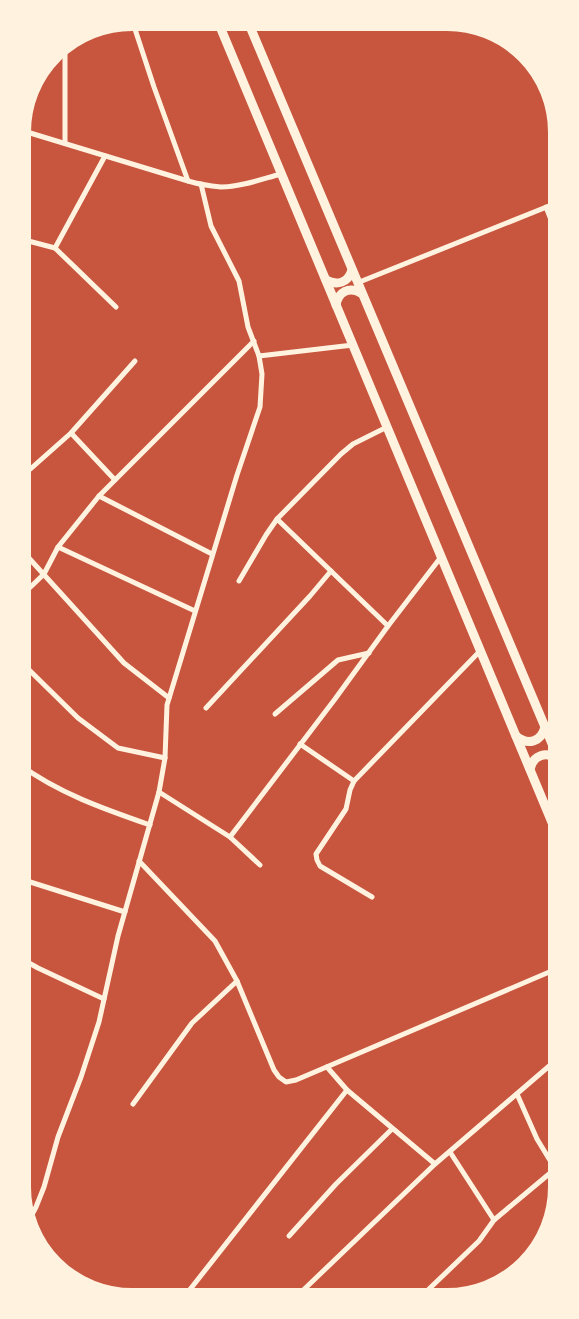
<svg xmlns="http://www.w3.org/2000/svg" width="579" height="1319" font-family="'Golos Text',sans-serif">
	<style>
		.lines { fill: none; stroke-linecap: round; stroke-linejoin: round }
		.minor { stroke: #fff3e0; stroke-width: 5 }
		.trunk { stroke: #fff3e0; stroke-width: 9 }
		.rim { fill: none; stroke: #fff3e0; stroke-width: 8 }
	</style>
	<rect width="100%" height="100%" fill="#c8553d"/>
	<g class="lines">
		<g class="minor">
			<polyline points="131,17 154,87 188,181"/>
			<polyline points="64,42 65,51 65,143"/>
			<path d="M17,129l171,52c10,3 22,5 33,6 20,0 41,-8 60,-13"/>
			<polyline points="105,156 55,248 116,307"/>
			<polyline points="546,207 559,240"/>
			<polyline points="17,238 55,248"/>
			<polyline points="357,283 559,202"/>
			<polyline points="259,356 353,345"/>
			<polyline points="71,433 115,480"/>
			<polyline points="18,480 71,433 135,361"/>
			<polyline points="99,496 212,554"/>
			<polyline points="277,519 388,626"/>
			<polyline points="18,546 124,663 169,698"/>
			<polyline points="58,547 195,611"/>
			<polyline points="239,581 266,535 277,519 341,454 353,444 387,427"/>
			<polyline points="18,599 44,574 58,547 99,496 254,341"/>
			<polyline points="19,660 78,718 118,748 165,758"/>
			<polyline points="206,708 310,596 331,571"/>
			<polyline points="275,714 338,660 369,653"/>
			<polyline points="300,744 354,781"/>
			<path d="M19,764c39,29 85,45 131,61"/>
			<polyline points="159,792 230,837 260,865"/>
			<polyline points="230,837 335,699 388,626 441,557"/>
			<polyline points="139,861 215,941 237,981 274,1070 279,1077 286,1082 296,1080 561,967"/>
			<polyline points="19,875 27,881 125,912"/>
			<polyline points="372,897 320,866 317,860 316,854 346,809 350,790 354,781 480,651"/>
			<polyline points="20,958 38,968 104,999"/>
			<polyline points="327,1067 347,1090 435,1164"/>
			<polyline points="517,1094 537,1139 562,1180"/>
			<polyline points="133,1104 192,1023 237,981"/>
			<polyline points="450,1152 494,1220"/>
			<polyline points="26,1226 36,1207 44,1187 58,1137 81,1077 99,1022 118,936 159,792 165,758 167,705 237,475 260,407 262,374 259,356 248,327 239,281 211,226 201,184"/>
			<polyline points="289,1236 336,1184 392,1129"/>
			<polyline points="516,1273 543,1246"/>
			<polyline points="429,1289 479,1241 494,1220 555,1169"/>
			<polyline points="188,1292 347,1090"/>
			<polyline points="294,1299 435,1164 562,1055"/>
		</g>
		<g class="trunk">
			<polyline points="216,17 561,844"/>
			<polyline points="246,17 561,765"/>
			<path d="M326,280c11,6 22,3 26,-10"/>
			<path d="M336,305c2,-13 13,-19 25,-12"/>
			<path d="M516,736c12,10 25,6 29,-9"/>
			<path d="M530,769c3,-14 16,-18 28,-10"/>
		</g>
	</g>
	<path d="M0 0H579V1319H0ZM132 27H447A105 105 0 0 1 552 132V1187A105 105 0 0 1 447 1292H132A105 105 0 0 1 27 1187V132A105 105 0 0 1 132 27Z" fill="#fff3e0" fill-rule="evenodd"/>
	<path class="rim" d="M132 27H447A105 105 0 0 1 552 132V1187A105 105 0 0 1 447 1292H132A105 105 0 0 1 27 1187V132A105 105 0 0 1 132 27Z"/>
</svg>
